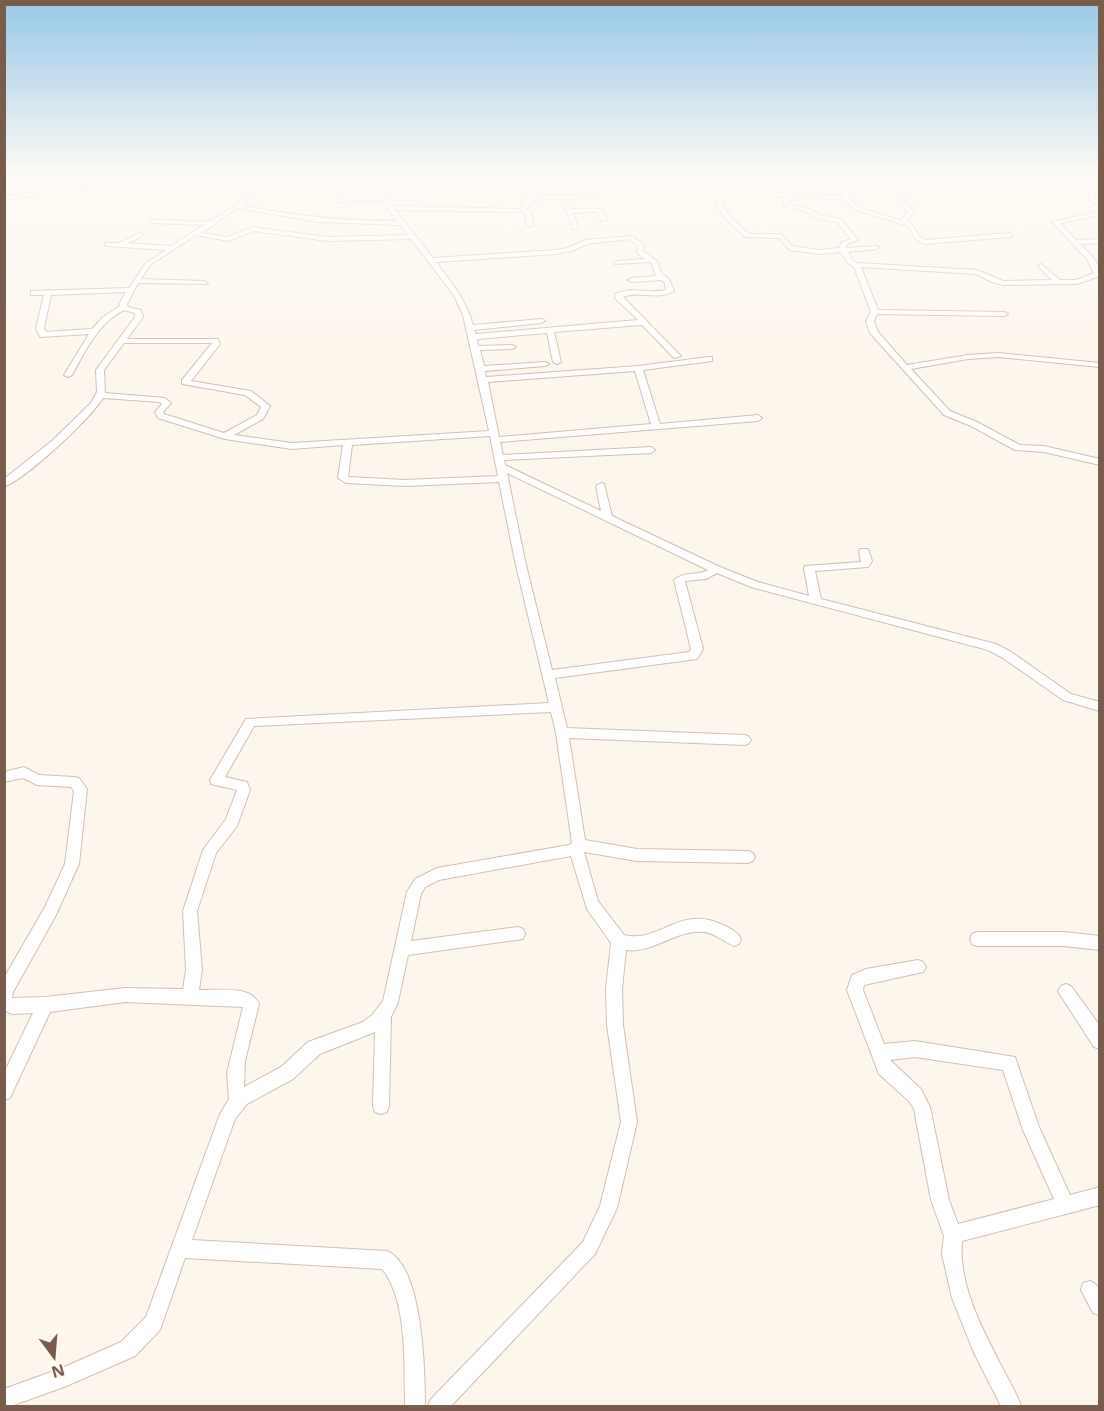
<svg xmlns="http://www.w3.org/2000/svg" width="1104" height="1411" font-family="'Open Sans',sans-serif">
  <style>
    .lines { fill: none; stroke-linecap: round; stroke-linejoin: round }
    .minor-casing { stroke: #d1beb0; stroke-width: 2 }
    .minor { fill: #fff; fill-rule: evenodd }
  </style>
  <rect width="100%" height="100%" fill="#fdf6ec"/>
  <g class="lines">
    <defs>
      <path id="minor" d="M23,176H37L13,182L10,180Z
        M127,176H138L83,191L4,200V196L83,187Z
        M240,176H294L274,178L241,205C293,216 345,221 397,221L381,200L338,202L335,200L338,198L378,196L362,176H368L388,201L417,176H424L391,205L392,206L520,209L522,207L531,187H505L503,184L532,183L535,176H541L539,180L590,181V176H596V183L593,185L538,184L533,196L599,194L602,196L599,198L531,200L527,209L531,212L533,225L530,227L527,225L525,213L523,212L395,210L433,258L555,250L568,248L585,240L632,236L644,245L643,251L657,261L661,273L669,279L674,291C658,301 639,290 623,297L681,356L674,358L642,325L554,332L561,362L557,364L553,362L547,333L477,339L478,346L512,345L516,347L512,349L480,350L484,366L545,362L549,364L545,366L485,371L486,377L638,366L709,357H712V361L643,370L660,424L758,415L762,418L758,421L500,442L503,455L651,447L655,450L651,453L504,460L505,465L601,511L596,486L601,483L604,484L612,516L720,567L758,582L809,596L804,568L805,566L861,562L859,551L860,549H868L872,561L868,567L815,571L821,599L996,644L1011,652L1071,694L1100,702V711L1063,700L1003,658L988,650L751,587L717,573L706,579L685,581L703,649L697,659L555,678L567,728L745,735L749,737L751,740L749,743L745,745L569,738L585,840L637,849L748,851L753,853L755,857L753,861L748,863L637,861L584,852L598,901L624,935C659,944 680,904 723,925C730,928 738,932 741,939L739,944L734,946C724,942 715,933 704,932C676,929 653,954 626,950L622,989L623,1025L637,1122L617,1208L595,1254L451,1406H428L431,1399L583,1242L600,1206L621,1122L607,1025L606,989L611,943L587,909L571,856L439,880L425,887L421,894L411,941L518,927L523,929L525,934L523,939L408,955L398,1002L391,1017L389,1106L387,1112L381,1114L375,1112L373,1106L375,1032L320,1054L293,1079L247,1104L235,1119L192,1240L387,1251C423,1266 425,1372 425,1406H405C404,1367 408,1300 382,1269L185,1258L160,1330L135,1356L64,1387L11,1406H4V1389L62,1368L121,1342L146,1317L220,1114L229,1099L227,1073L243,1007L125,1002L50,1012L10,1098L4,1100V1073L33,1013L12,1014L4,1010V978L45,907L65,864L74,791L71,787L37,785L23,778L4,782V772L24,767L39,775L74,777L79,778L87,789L79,864L55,917L13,992L12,998L45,997L125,988L183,989L186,970L183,911L203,850L226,819L237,790L211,784L210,780L246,719L549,703L515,561L499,482L405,486L346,483L338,478L343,445L292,449L225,439L158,418L155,412L162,404L160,402L103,398C89,420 28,477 4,487V479L53,440L91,403L97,392L96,370L135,317V313L124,310C98,323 86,350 72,375L68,377L64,375L89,334L40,337L36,328L44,295H31V291L129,288L146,263L166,250L107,246L105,245V243H119L140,233L142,234V236L128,243L171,246L204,225L153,223L150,221L151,220C169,218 188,223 207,221C221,220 254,187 268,178ZM238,208L319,222L400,225L408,235L327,237L253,227L227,237L201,233L216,224L217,222ZM254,231L327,241L411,239L455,297L463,315L489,431L292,443L234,435L263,419L270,406L251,391L191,381L220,344L218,339H127L143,317L141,310L128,307L127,304L138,283L206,284L208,283L204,281L141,279L150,265L196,235L228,241ZM629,239L638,246L637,253L645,259L617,261L614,263L615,264L651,262L656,276L632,278L628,280L632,282L660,280L664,281L666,290C649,294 632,286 615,294V298L638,320L476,334L474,330L541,323L545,321L541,319L473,325C467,301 451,282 436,262L555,254L572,251L587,244ZM126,292L119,304L120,306L103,317L92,329L46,332L44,328L51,295ZM124,343H212L182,380V384L245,395L261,407L257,415L224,433L164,414L163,412L171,403L165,398L105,393L104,370ZM635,371L651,424L499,437L488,382ZM490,436L498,476L405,480L348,477L352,445ZM507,473L708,570C697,576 684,571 674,580L691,649L689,652L552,670L525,561ZM551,712L556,733L572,843L569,845L437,868L415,879L407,892L383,1001L372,1015L363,1022L308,1042L281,1067L244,1087L245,1061L259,1004C250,984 216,991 199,990L202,970L197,911L216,853L237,826L250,790L247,782L225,777L254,726Z
        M300,176H355L352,178Z
        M465,176H471L468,191L465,193L462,191Z
        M708,176H714L722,189L752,190L750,188L752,176H758L756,188L758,190L786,194L842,195L843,176H849V181L904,187L913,204L908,207L914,212L908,219L920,237L925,240L1010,233L1013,235L1010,237L924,244L916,239L908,226L856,210L843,199L789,198V204L812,210L819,215L841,219L858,240L847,244L846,248L878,246L879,247L876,249L848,252L853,261L857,263L977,270L1003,281L1052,280L1038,266L1041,264L1060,280H1076L1094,273L1087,259L1052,222L1100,211V215L1060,223L1076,240L1100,239V243L1080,244C1089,253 1100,262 1100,276L1077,284L1003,285L992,282L976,274L861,267L878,310L1004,312L1008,314L1004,316L877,314L874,321L878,332L907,365L968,355L999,353L1100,363V367L999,357L968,359L911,369L950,411L977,422L1020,445L1044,446L1100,459V465L1044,452L1015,450L971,426L944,415L870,333L866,321L871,312L854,267L848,263L841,252L820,254L790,250L779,238L745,237L724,217L716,203L719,195ZM849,184L900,190L907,203L901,206L908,212L902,219L903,221L860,208L848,197ZM724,193L756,194L783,197L784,206L808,212L815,218L837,222L851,239L842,242L839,248L820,250L792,246L781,234H749L729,215L722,203L725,195Z
        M1069,176H1086L1100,183V188L1080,178L1074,179L1094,192V198L1100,201V206L1089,200V194L1067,179Z
        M568,205L572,209H601L607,220L602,221L597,212L573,213L578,228L573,229L565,207Z
        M977,932H1064L1100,936V950L1064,946H977L972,944L970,939L972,934Z
        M918,960L923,962L926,967L923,972L864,985L863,990L884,1044L915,1041L1015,1057L1039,1127L1070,1195L1100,1187V1205L962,1241C958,1285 983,1330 1003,1369C1009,1381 1017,1394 1021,1406H1001L974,1353L952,1298L942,1254L944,1236L931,1200L914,1109L909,1101L879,1074L847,990L852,975L866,969ZM915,1057L1003,1070L1023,1130L1054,1199L958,1224L949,1200L930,1107L921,1089L890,1060Z
        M1066,984L1071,986L1100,1026V1049L1094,1047L1061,996L1058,991L1061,986Z
        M1090,1281C1104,1286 1100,1302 1100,1315L1093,1313L1081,1290L1083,1283Z"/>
    </defs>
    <!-- minor casing -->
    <use href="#minor" class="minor-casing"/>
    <!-- minor -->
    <use href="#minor" class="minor"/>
  </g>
  <!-- sky -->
  <linearGradient id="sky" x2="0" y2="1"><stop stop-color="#97c7e8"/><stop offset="0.47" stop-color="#fefbf6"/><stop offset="1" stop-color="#fefbf6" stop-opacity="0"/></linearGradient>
  <rect width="1104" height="374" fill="url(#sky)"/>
  <!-- border -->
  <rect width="1104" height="1411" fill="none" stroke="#7a5c4d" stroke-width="12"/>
  <!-- north arrow -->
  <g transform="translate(54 1357) rotate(164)" stroke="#fffaf3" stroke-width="4.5" paint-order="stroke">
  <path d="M0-4.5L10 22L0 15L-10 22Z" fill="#7a5c4d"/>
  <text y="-9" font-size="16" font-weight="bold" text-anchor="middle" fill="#7a5c4d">N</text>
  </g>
</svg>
